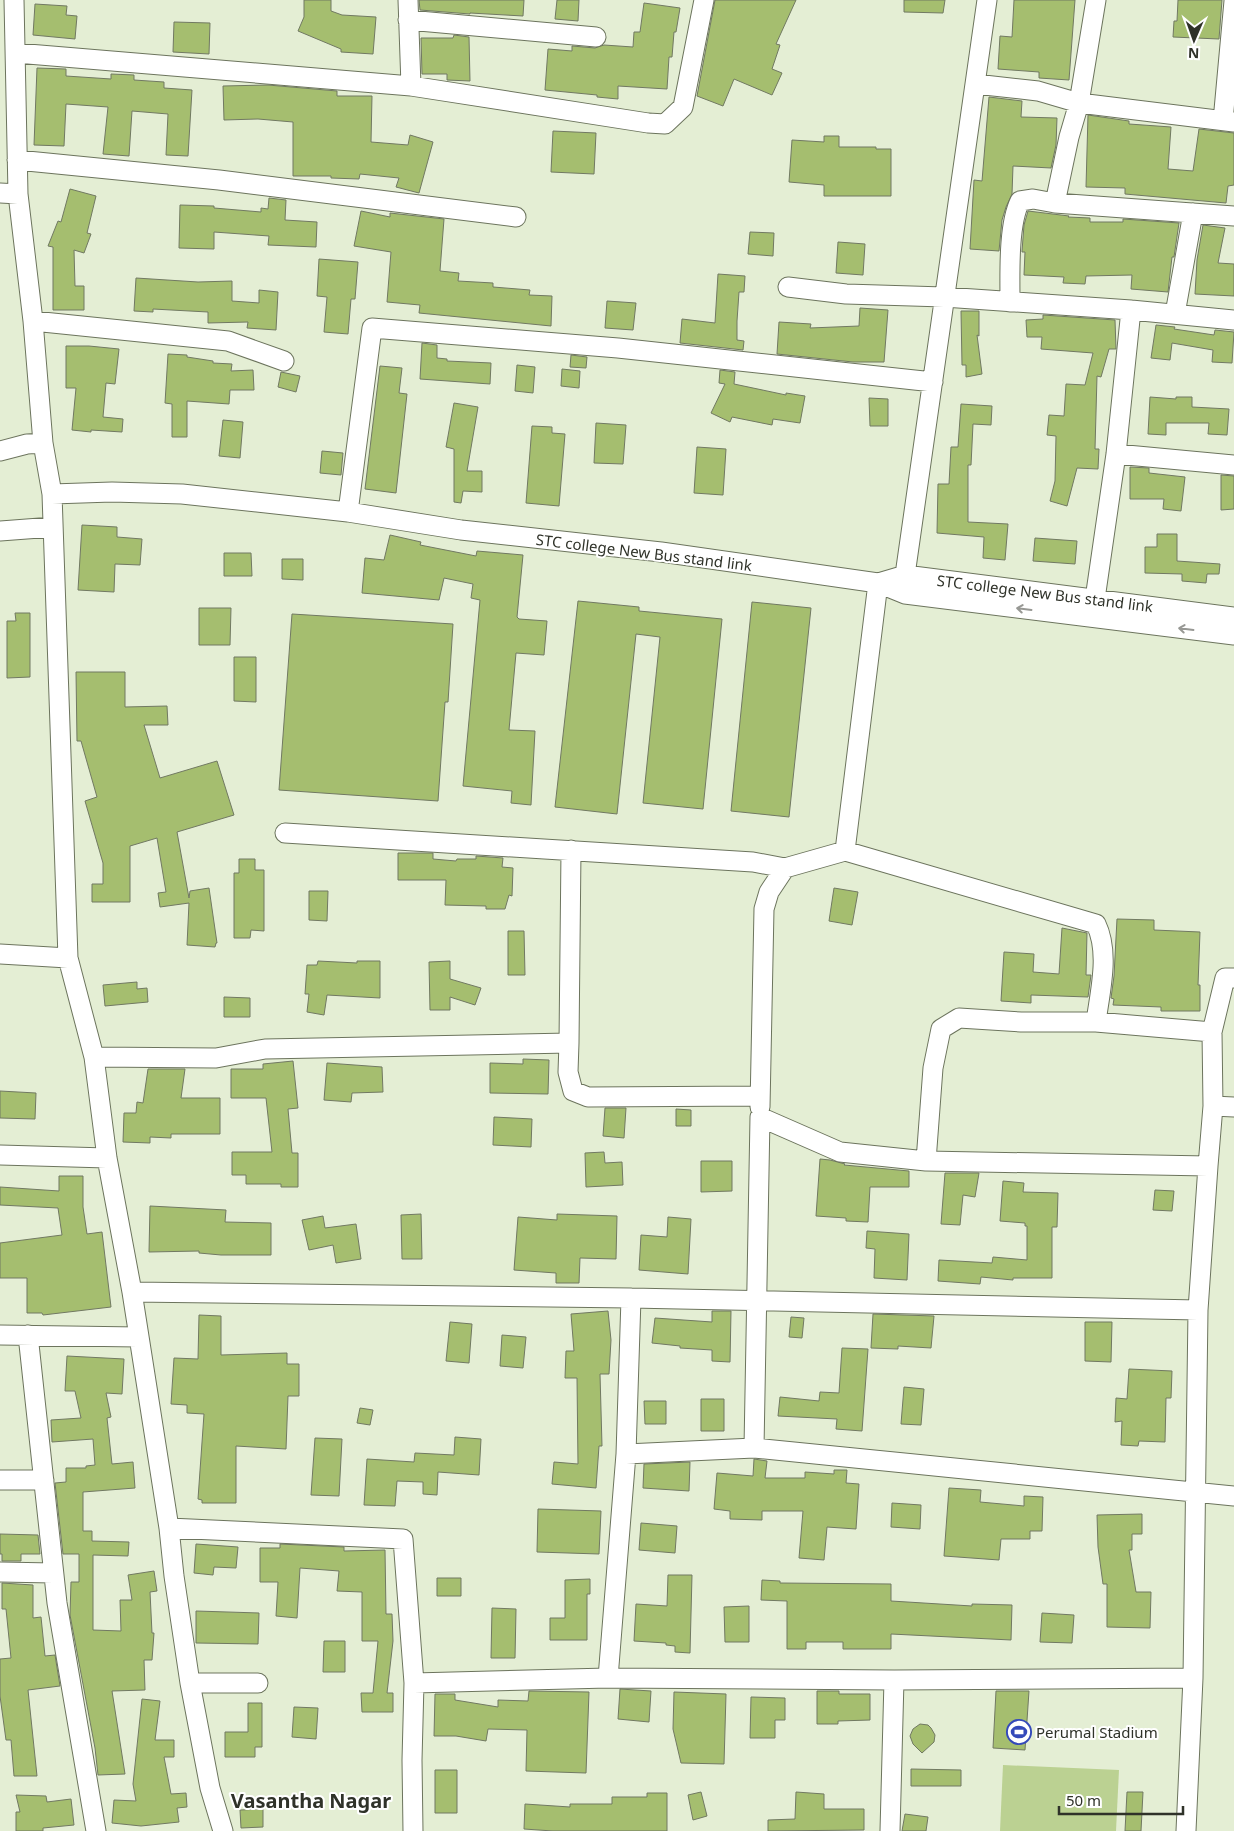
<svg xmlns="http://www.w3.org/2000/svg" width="1234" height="1831" font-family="'Noto Sans',sans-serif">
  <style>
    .green { fill: #bbd192 }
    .building { fill: #a5be6f; stroke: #717962 }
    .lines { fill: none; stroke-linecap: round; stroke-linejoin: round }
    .minor-casing { stroke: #6c745d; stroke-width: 21 }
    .minor { stroke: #fff; stroke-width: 19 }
    .oneway { stroke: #979894 }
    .labels { text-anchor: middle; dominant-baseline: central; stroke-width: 4; stroke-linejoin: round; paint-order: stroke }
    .street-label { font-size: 15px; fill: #2f3229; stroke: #fff }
    .poi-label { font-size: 15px; fill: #2f3229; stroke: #fff; text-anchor: start }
    .district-label { font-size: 20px; font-weight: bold; fill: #2f3229; stroke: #fff }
  </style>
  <rect width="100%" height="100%" fill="#e4eed4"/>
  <!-- green -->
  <path class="green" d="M1003,1765L1119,1770L1116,1831H1000Z"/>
  <!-- building -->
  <path class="building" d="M304,0H331V11L342,15L376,17L373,54L341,52V49L298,31L304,17Z
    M419,0H524L523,16L470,13V14L420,10Z
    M557,0H579L578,21L555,19Z
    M715,0H796L776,44L780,45L772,69L782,73L772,95L734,79L723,106L697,96Z
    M904,0H945L943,13L904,12Z
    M1014,0H1075L1069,80L1039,78V72L998,69L1000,36L1012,37Z
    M1178,0H1222L1219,39L1173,37L1174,21H1177Z
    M644,3L680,8L676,32H674L672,57H669L667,89L618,86V99L597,97V95L545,90L548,49L572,51V46L595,48L604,45L633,47L634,32H640Z
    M35,4L67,6L66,15L77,16L75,39L33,35Z
    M174,22L210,23L209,54L173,52Z
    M454,35L469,37L470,81L447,80V74H422L421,38H453Z
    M37,68L66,69V76L111,79V74L134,75V80L164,82V88L192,90L188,156L166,155L168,114L132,111L129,156L103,154L108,107L66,104L64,146L34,145Z
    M268,85L337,91V96H372L371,142L408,145L410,135L433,142L419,193L396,187L399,178L360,174L359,179L331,178V176H293V122L258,119L224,120L223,86Z
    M989,97L1022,101L1021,117L1057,118L1056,145L1051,168L1013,166L1012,194L1006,207L1002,220L999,251L970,249L974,180L982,181Z
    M1088,115L1129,121V124L1171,127L1168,169L1193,171L1199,129L1234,133V185L1228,186L1226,203L1125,194V188L1086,187Z
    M553,131L596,133L594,174L551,172Z
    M824,136H839V147H876V149H891V196H824V185L789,182L792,140L824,142Z
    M70,189L96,196L87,233L91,234L84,253L74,250L75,286H84V310H53V247L48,246L58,221L61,222Z
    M269,198L286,200L285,220L317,222L316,247L268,245L269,236L214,232V249L179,248L180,205L214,206V208L261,212V208L268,209Z
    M361,211L390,217V213L444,219L440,271L459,273L458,281L493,283V287L530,290L529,295L552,296L551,326L419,313L420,305L387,302L391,252L354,246Z
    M1028,211L1069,216L1068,217L1090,218V222H1123V219L1179,223L1174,257H1172L1168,292L1131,289L1132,275L1086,276L1085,284L1063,283L1064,277L1024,275L1025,252H1022V251L1024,225Z
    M1203,225L1225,228L1218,263L1234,264V296L1195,294L1197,260Z
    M750,232L774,233L773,256L748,254Z
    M838,242L865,244L863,275L836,273Z
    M319,259L358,262L355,299H351L348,334L324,332L327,297L317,296Z
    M718,274L745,276L744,292H739L737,321V340L744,341L743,350L680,343L682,319L715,323Z
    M136,278L198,282L232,281V301L259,303V290L278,292L276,330L247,328L248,322L208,323V312L153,309V312L134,311Z
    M607,301L636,303L633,330L605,328Z
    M860,308L888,310L884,362H853L777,354L779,322L811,324L810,328L859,326Z
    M961,311H979V336L977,335L982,374L966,377V365H962Z
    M1043,315L1115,320L1116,349H1109L1101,377L1097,376L1095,449H1099L1098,469L1077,468L1067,506L1050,501L1055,481L1056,436L1047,435L1049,415L1064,416L1066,384L1085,385L1093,353L1041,349L1042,337H1027L1026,320L1043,319Z
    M1156,325L1175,327L1174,329L1214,335L1215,330L1234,332L1232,363L1212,362L1213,350L1172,343L1170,360L1151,358Z
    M422,343L437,345V358L447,359V361L491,363L490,384L420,379Z
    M66,346H89L119,349L115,384L106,383L103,417L123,419L122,432L91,430V432L72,430L76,388H66Z
    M168,354L187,355V357L213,361V363L232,364L231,371L253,370L254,390H230L229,404L187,401V437H172V404L165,403Z
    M571,355L587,357L586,368L570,367Z
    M517,365L535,367L533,393L515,391Z
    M380,366L402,368L399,393L407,394L396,493L365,489Z
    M562,369L580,371L579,388L561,386Z
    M720,370L735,372L734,384L786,395V393L805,396L800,423L773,419L772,425L732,417L730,422L711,413L725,384L719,383Z
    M281,372L300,376L296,392L278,387Z
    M1150,397L1176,399V397H1192V407L1229,409L1227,435L1208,434L1209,423H1166V435L1148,434Z
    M869,398L888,399V426H870Z
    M454,403L478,407L467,471H482V492L463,491L461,503L454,502V449L446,447Z
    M961,404L992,406L991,425L973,424L971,465H968V522L1008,524L1005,560L983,558L984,537L937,533L938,484H949L951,447H958Z
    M223,420L243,422L240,458L219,456Z
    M596,423L626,425L623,464L594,463Z
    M532,426L552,427V433L565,434L559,506L526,503Z
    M697,447L726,449L723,495L694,493Z
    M322,451L343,453L341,475L320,473Z
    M1130,467L1149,468V473L1185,477L1181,511L1163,509L1164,499H1130Z
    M1221,475L1234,476V509L1221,510Z
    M82,525L117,527V537L142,539L140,565L115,564L114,592L78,590Z
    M1157,534H1177V561L1220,564L1219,574H1207L1206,583L1182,581V574L1145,573V547H1157Z
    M390,535L421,542L420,545L476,556L477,551L523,555L517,617L519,619L547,621L544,655L516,653L509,730L535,731L531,805L511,803L512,791L463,786L480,600L471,598L473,584L444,578L439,600L362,593L365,558L384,560Z
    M1035,538L1077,541L1075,564L1033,561Z
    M224,553H251L252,576H224Z
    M282,559H303V580L282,579Z
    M578,601L639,607V611L722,619L703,809L643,803L660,637L636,634L617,814L555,807Z
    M752,602L811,608L789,817L731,811Z
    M199,608H231L230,645H199Z
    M15,613H30V677L7,678V621H16Z
    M292,614L453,624L448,702H445L438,801L279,790Z
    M234,657H256V702L234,701Z
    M76,672H125V707L167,706L168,725H144L160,778L217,761L234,815L177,832L189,898L190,891L209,888L217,943H216L215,947L187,945L189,903L160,907L158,893L166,892L157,838L130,846V902H92V884H103V863L85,801L97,797L81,741H77Z
    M398,853H433V859L456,861L457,859H476V856L503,858L502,867L513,868L512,896L509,895L505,909H486V906L445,905L446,880H398Z
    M239,859H255V870H264V931L251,930L250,938H234V873H239Z
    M834,888L858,892L852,925L829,921Z
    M309,891H328L327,921L309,920Z
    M1117,919L1154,920V930L1200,932L1198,985H1200V1011H1161V1007L1113,1005L1114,999L1111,998L1114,976Z
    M1062,928L1087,933L1086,975H1091L1088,997L1031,995V1003L1001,1001L1004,952L1034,954L1033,972L1059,974Z
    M508,931H524L525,975H508Z
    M318,961L357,963V961H380V998L327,995L324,1015L307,1012L309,994H305L307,965H317Z
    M450,961V979L481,988L475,1005L450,997V1010H430L429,962Z
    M137,982V989L147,988L148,1002L105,1006L103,985Z
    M224,997L250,998V1017H224Z
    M523,1059L549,1060L548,1094L490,1093V1063L523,1064Z
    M293,1061L298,1108L288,1109L292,1153H298V1187H281V1184H246V1175H232V1152H272L266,1098H231V1069H263V1064Z
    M327,1063L382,1067L383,1092L352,1093L351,1102L324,1100Z
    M148,1069H185L181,1098H220V1134H171V1138L150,1137V1143L123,1142L124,1113H136L137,1102L143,1103Z
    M0,1091L36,1093L35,1119L0,1118Z
    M605,1108H626L624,1138L603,1136Z
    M676,1109L691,1110V1126H676Z
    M494,1117L532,1119L531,1147L493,1145Z
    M604,1152L605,1163L622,1162L623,1185L586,1187L585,1153Z
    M820,1159L830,1160L845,1164L844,1165L909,1171V1187H870L868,1222L846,1221V1218L816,1216Z
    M701,1161H732V1191L701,1192Z
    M945,1173H979L975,1197L963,1195L960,1225L941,1224Z
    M59,1176H83V1207L87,1234L102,1232L111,1307L43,1315L42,1313H27V1278H0V1243L62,1235L58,1208L0,1205V1187L59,1191Z
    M1003,1181L1024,1183L1023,1192L1058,1193L1057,1227H1052V1278H1013V1280L981,1277L980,1284L938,1281L939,1260L992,1263L993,1257L1027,1260V1226H1025V1223L1000,1221Z
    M1155,1190L1174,1191L1172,1211L1153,1210Z
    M150,1206L226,1210L225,1222L271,1223V1255H221L199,1253V1251L149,1252Z
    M421,1214L422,1259H402L401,1215Z
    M557,1214L617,1216L616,1259L580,1258L579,1283H556V1273L514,1270L518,1217L557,1220Z
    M323,1216L325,1228L356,1224L361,1259L336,1263L333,1245L309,1250L302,1220Z
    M668,1217L691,1219L688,1274L639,1270L641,1235L667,1237Z
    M867,1231L909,1234L907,1280L874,1278L875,1249L866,1248Z
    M608,1311L611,1340L609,1374H600L602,1446H599L596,1488L552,1484L554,1462L578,1464L577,1378H565L566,1351H574L571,1314Z
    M712,1311H731L730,1362L712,1361V1350L680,1348V1346L652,1343L655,1318L712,1322Z
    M873,1314L934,1316L931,1348L898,1346V1349L871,1348Z
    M199,1315L221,1316V1355L287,1353V1364H299V1396H288L286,1449L236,1446V1503H202V1500L198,1499L204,1414L187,1413V1405L171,1404L174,1358L198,1359Z
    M791,1317L804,1318L802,1338L789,1337Z
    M450,1322L472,1324L469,1363L446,1361Z
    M1085,1322H1112L1111,1362L1085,1361Z
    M502,1335L526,1337L523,1368L500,1366Z
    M842,1348L868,1349L862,1431L836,1429L837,1419L778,1416L780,1397L819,1401L820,1392L839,1393Z
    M67,1356L124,1359L122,1394L106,1393L111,1417L107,1418L112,1464L133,1462L135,1488L83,1492V1531H92V1541L129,1542L128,1556L93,1555V1630L121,1631L120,1600H132L128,1575L154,1571L157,1591L150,1592L152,1633H154L152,1660H144L145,1690L112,1691L125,1774L98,1775L95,1748L70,1615L71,1582H79V1554H63L55,1483L66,1482V1468H86V1466L95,1465L93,1439L52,1442L51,1420L81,1418L75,1391H65Z
    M1129,1369L1172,1371L1171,1398H1166L1165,1442L1139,1441L1138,1446L1121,1445L1122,1421L1115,1422L1116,1398L1127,1399Z
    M904,1387L924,1389L921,1425L901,1424Z
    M701,1399H724V1431H701Z
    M644,1401H666V1424H645Z
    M360,1408L373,1410L370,1425L357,1423Z
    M455,1437L481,1439L479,1475L438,1472L437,1495L423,1494V1482L397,1481L395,1506L364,1505L367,1459L414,1462L415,1453L454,1455Z
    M315,1438L342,1439L339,1496L311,1495Z
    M754,1459L767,1461L765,1478H805V1472L834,1474V1470H847L846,1483L859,1484L856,1529L827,1527L824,1560L799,1558L803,1511H762V1520L730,1519V1511L714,1509L717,1473L753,1476Z
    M690,1462L689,1491L643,1488L644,1464Z
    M949,1488L981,1490L980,1502L1024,1506V1496L1043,1497L1042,1531H1030V1539H1001L999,1560L944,1556Z
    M892,1503L921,1505L920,1529L891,1527Z
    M538,1509L601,1511L599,1554L537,1552Z
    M1142,1514V1534H1132V1550H1129L1136,1592H1151L1150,1628L1107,1627V1584H1103L1098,1547L1097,1515Z
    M641,1523L677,1526L675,1553L639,1550Z
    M0,1534L38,1535L40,1554H21V1561H2V1554H0Z
    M196,1544L238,1547L236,1568L214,1567L213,1575L194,1573Z
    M280,1544L344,1547V1551L385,1550L386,1614H392L393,1641L387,1693H393V1712H362L361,1693H373L378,1641H362V1592L337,1591L339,1571L300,1568L297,1618L276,1616L278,1582H260V1548H280Z
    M668,1575H692L690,1653L675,1652V1646L666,1645V1643L634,1641L636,1604L667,1606Z
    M437,1578H461V1596H437Z
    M590,1579V1594H587V1640H550V1618H565V1580Z
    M762,1580L780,1581V1583L891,1584V1601L972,1606V1604L1012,1605L1011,1640L891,1634V1649H843V1642H806V1649H787V1601L761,1600Z
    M2,1583L33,1585V1618L41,1617L45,1656L55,1655L60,1686L28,1690L37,1776H14L11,1740H6L0,1696V1659L11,1658L6,1609H2Z
    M749,1606V1642H725L724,1607Z
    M492,1608L516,1609L515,1658H491Z
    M196,1611L259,1613L258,1644L196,1643Z
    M1042,1613L1074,1615L1072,1643L1040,1642Z
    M324,1641H345V1672H323Z
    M620,1689L651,1691L649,1722L618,1719Z
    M529,1691L589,1692L586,1773L526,1771L527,1730L488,1729L486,1741L456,1736H434L435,1694H455V1700L498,1707V1700L528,1701Z
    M817,1691H839V1694H870V1720L838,1721V1724H817Z
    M996,1691H1029L1025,1750L993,1748Z
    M674,1692L726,1694L724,1764L681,1763L673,1729Z
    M751,1697L785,1698V1720H775V1738H750Z
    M142,1699L160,1701L155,1740H174V1757H164L171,1794L186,1793L187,1807L177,1808L179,1822L141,1826L112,1823L114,1800L136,1801L133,1784Z
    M248,1703H262V1747H255V1757H225V1732H248Z
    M294,1707L318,1708L316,1739L292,1737Z
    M920,1724L928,1725L931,1728L935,1735L934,1742L922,1753L913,1744L910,1736L913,1729Z
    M911,1769L961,1770V1786H911Z
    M435,1770H457V1813H435Z
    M701,1792L707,1816L693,1820L688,1795Z
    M796,1792L824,1794V1809H864V1830L768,1831V1820L795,1819Z
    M1127,1792H1143L1141,1831H1125Z
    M647,1793H667V1831H553L524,1829L525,1804L570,1807V1804H612V1797H647Z
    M16,1795L46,1796L47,1802L71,1799L74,1825L43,1828V1831H16V1812H20Z
    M263,1809V1827L241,1828L240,1810Z
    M905,1814L928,1817L926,1831H902Z"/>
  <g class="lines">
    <defs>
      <path id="minor" d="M14,0L18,194L33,321L43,443L52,494L68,958L94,1057L107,1158L132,1292L169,1528L174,1576L190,1683L210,1788L223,1831
        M408,0L411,86
        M408,20L596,37
        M16,53L411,86L648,123L665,124L683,107L704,0
        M975,84L1038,91L1079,103L1234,122
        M1223,121L1234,1
        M17,160L219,180L516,217
        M0,193L18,194
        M1055,203L1234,216
        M788,287L846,294L944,297L1131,310L1234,320
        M1010,302C1010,274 1008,225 1020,201L1033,199L1055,203L1069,137L1079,103L1096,0
        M1175,314L1193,213
        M33,321L228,341L284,361
        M0,451L27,444L43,443
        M1116,454L1234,465
        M52,494L112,492L182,494L348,512L461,530L661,552L878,583L905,575L1234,617
        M348,512L372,328L618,348L933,382
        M0,531L53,527
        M905,575L987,0
        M878,583L905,594L1234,635
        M1095,599L1116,454L1131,310
        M285,833L753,862L785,868
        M845,851L1096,924C1110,953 1100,991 1096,1022H1021L959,1018L941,1029L933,1068L926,1161
        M0,954L68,958
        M1096,1022L1212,1032
        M569,1043L571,850
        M94,1057L216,1058L265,1049L569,1043L568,1072L573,1091L588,1097L759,1096
        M1213,1106L1234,1107
        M760,1107L764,909L769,892L785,868L845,851L878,583
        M0,1155L107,1158
        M1208,1166L1213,1106L1212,1032L1225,978H1234
        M132,1292L631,1298L1198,1310L1193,1678L1186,1831
        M1198,1310L1208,1166L926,1161L840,1152L760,1117L754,1448L1234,1496
        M0,1335L138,1337
        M28,1335L57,1603L96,1831
        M626,1454L754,1448
        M0,1480H44
        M169,1528L403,1539L414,1683L412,1760L413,1831
        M0,1572L53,1573
        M608,1678L626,1454L631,1298
        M190,1683H258
        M414,1683L608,1678L894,1680L1193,1678
        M890,1831L894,1680"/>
    </defs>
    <!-- minor casing -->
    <use href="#minor" class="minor-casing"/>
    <!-- minor -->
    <use href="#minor" class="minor"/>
  </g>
  <!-- one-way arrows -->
  <defs><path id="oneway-shaft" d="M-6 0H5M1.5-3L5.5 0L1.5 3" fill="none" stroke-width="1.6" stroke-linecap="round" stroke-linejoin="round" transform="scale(1.25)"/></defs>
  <g class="oneway">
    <use href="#oneway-shaft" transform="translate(1024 609) rotate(-173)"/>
    <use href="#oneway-shaft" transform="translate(1186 629) rotate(-173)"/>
  </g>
  <!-- icons -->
  <defs>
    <symbol id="stadium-ring" viewBox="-11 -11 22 22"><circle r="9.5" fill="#fff" stroke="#3449ba" stroke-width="1.5"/><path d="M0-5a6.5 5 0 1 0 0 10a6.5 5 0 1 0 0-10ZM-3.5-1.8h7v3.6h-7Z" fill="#3449ba"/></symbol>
  </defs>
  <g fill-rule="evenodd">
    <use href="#stadium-ring" x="1005" y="1718" width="28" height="28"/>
  </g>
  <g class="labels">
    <!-- street labels -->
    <g class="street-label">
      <text transform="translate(644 552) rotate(7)">STC college New Bus stand link</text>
      <text transform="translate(1045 593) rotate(7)">STC college New Bus stand link</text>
    </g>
    <!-- poi labels -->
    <g class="poi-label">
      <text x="1036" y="1732">Perumal Stadium</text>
    </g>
    <!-- district labels -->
    <g class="district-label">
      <text x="311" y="1800">Vasantha Nagar</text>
    </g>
  </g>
  <!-- north arrow -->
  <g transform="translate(1194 40) rotate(182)" stroke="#ffffff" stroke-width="4" paint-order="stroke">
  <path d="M0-4L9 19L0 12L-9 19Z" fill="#2f3229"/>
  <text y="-8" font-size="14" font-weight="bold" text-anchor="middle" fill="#2f3229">N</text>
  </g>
  <!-- scale -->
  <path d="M1059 1806v8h124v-8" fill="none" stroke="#2f3229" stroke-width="2.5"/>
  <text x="1066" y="1806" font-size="15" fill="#2f3229" stroke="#ffffff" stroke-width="4" paint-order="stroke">50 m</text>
</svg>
